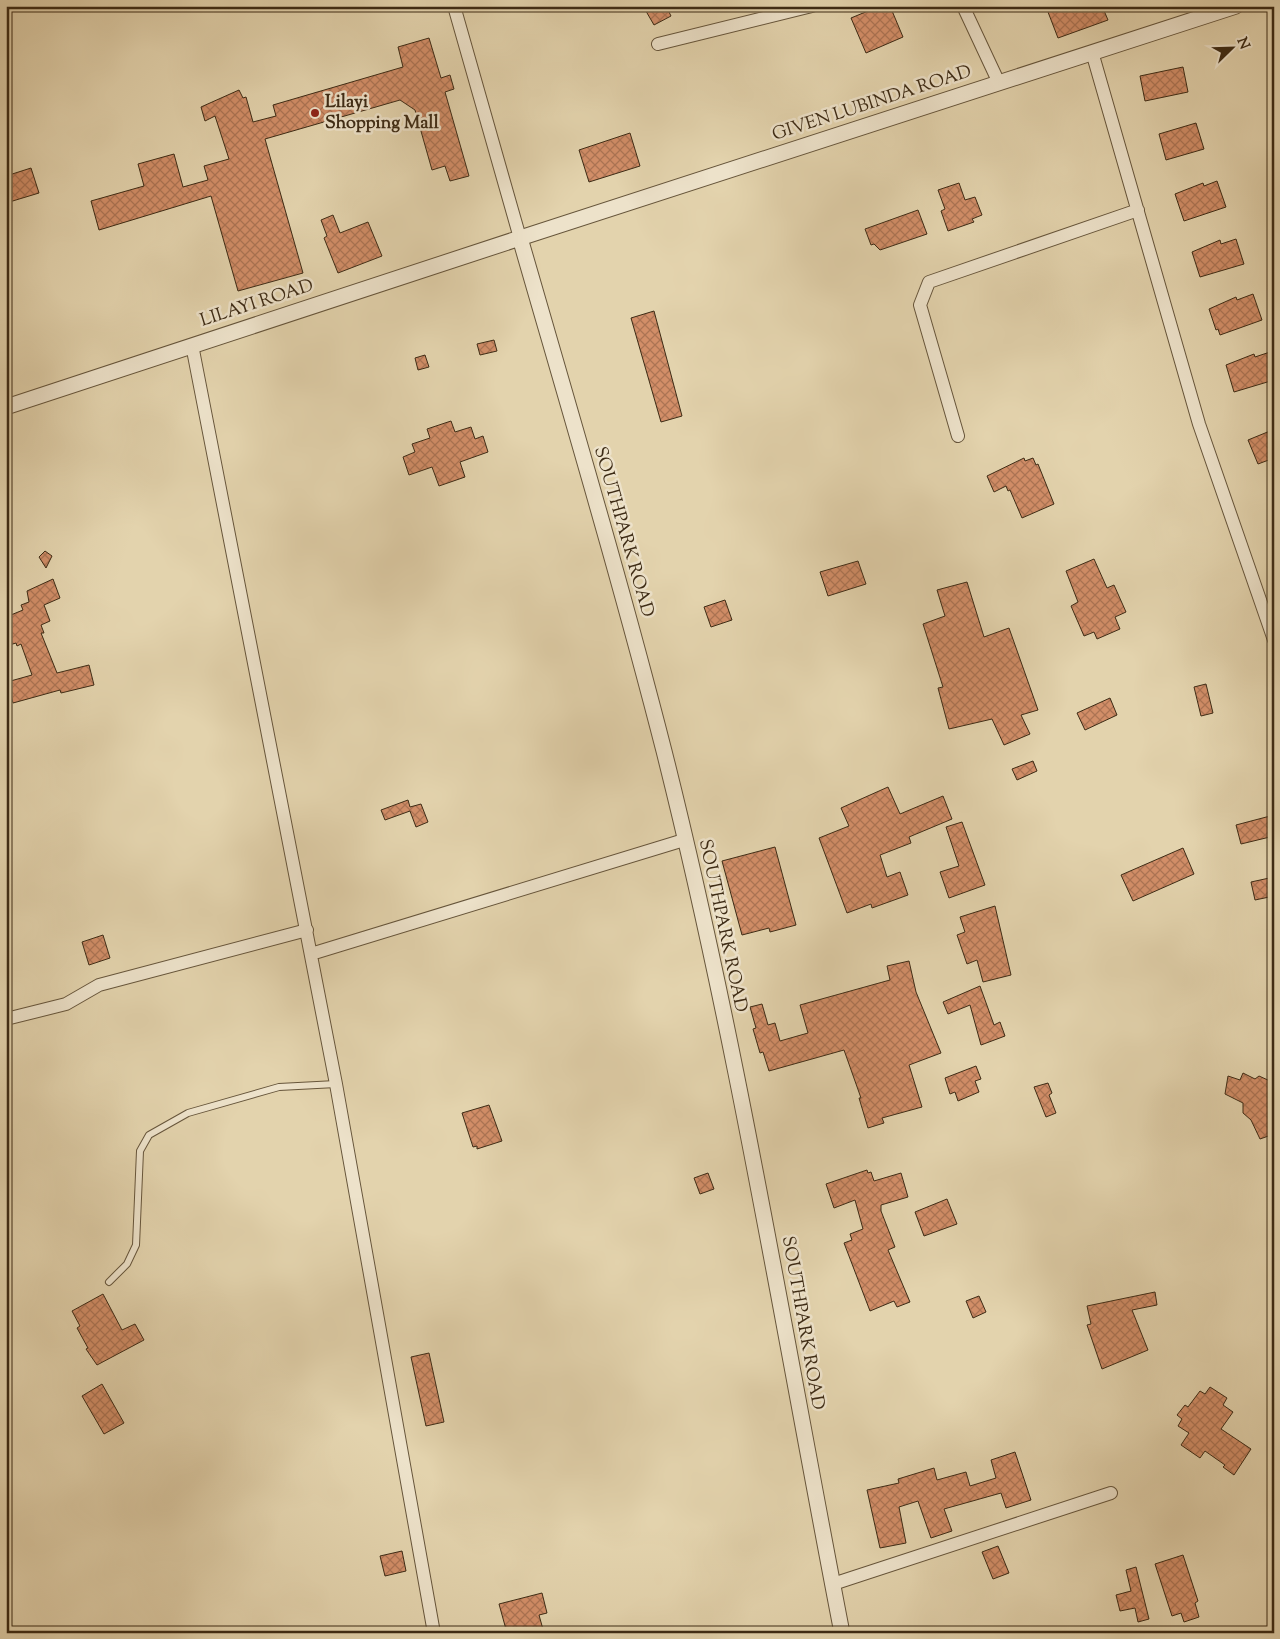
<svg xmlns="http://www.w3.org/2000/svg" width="1280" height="1639" font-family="'Sorts Mill Goudy',serif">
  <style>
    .building { fill: url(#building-cross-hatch); stroke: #3d2b15 }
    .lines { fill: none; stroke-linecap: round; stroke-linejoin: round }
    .service-casing { stroke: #66553b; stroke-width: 8 }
    .minor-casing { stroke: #66553b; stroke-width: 14 }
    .tertiary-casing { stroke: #66553b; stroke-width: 17 }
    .service { stroke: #ede2ca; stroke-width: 6 }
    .minor { stroke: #ede2ca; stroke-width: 12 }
    .tertiary { stroke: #ede2ca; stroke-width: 15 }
    .poi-dot { fill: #8f2418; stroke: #ede2ca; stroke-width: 2 }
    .labels { text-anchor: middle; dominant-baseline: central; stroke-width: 5; stroke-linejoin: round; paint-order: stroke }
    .poi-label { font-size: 18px; font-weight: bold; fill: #3d2b15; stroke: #ede2ca; text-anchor: start }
    .street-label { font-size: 18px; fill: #3d2b15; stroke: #ede2ca }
  </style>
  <defs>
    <pattern id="building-cross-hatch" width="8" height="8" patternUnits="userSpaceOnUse" patternTransform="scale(1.25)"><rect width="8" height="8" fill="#d28e68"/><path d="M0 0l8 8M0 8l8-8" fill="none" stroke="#ac7454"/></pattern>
  </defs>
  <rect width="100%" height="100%" fill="#e3d3ad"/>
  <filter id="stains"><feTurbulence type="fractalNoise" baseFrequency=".004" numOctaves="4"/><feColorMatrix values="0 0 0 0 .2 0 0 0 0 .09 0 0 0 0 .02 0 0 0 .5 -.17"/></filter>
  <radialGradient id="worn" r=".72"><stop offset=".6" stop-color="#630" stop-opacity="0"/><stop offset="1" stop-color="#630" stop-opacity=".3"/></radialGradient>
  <!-- building -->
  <path class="building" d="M643,6H666L671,16L654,25Z
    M880,6H890L903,37L866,53L851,18Z
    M1063,6H1102L1108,20L1058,38L1048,12Z
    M429,38L441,78L450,75L454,89L445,92L469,176L450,181L445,166L432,170L415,110L400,100L265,139L303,273L238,291L211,196L99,230L91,201L144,186L138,164L174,154L183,187L208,180L204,166L229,159L215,116L205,121L201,107L239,90L243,98L246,97L253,122L276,116L273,105L403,67L398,47Z
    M1183,67L1188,92L1145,101L1140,76Z
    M1196,123L1204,149L1166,160L1159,134Z
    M630,133L640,166L589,182L579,150Z
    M31,168L39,193L6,203V176Z
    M1217,181L1226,207L1184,221L1175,194L1203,183L1204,186Z
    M959,183L965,200L975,197L982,215L972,219L974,222L948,231L941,211L945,209L938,190Z
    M918,210L927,234L880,250L874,244L871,245L865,229Z
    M333,215L340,233L368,222L382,256L338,273L324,238L327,236L321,220Z
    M1236,239L1244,264L1200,277L1192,252L1220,240L1221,244Z
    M1253,294L1262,320L1220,335L1218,329L1216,330L1209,309L1236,297L1237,300Z
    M654,311L682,416L661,422L631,318Z
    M494,340L497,351L480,355L477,344Z
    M1270,352L1274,365V380L1234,392L1226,365L1254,354L1255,357Z
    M425,355L429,367L418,370L415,358Z
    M451,421L455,432L471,427L475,439L483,436L488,452L460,462L465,477L439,486L432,467L409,475L403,457L415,452L412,444L430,438L427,429Z
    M1270,431L1274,440V458L1258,464L1248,440Z
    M1024,458L1025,461L1033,458L1036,465L1038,464L1054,504L1022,518L1010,490L1008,491L1006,486L994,492L987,476Z
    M45,551L52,556L46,568L39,557Z
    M1094,559L1107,588L1114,585L1126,612L1115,617L1120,629L1097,639L1094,632L1084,636L1071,606L1078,602L1066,571Z
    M858,561L866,584L828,596L820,572Z
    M53,579L60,598L44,605L50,621L41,625L44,633H41L57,673L89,665L94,685L61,693L60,690L13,703L7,682L32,675L21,644L17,646L16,643L6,646V617L23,610L21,605L29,602L27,591Z
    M967,582L984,637L1009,628L1038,710L1021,715L1030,734L1004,745L992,719L949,729L938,688L943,687L923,624L945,616L937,590Z
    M725,600L732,620L711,627L704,607Z
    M1206,684L1213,713L1201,716L1194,687Z
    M1110,698L1117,715L1085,730L1077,713Z
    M1033,761L1037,771L1017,780L1012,769Z
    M888,787L900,814L943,796L952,819L909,837L911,843L880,855L887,877L900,872L908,895L872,908L871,904L847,913L819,838L849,826L841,808Z
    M408,800L410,807L421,804L428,822L416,827L410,811L385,820L381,810Z
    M1274,815V836L1241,844L1236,825Z
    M962,822L985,885L949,898L940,872L959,866L946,827Z
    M775,847L796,925L770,932L769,928L742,935L722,861Z
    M1183,848L1194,874L1133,901L1121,875Z
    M1274,877V896L1255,900L1251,882Z
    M995,906L1011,975L983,982L977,960L967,964L957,935L965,932L960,917Z
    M103,935L110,958L89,965L82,942Z
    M909,961L916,992L941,1053L909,1065L922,1107L882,1118L884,1123L868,1128L859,1098H861L844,1050L769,1071L763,1052L760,1053L753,1029L756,1028L750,1007L762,1004L768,1025L775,1023L780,1041L808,1033L800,1005L890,980L887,966Z
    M980,986L994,1025L1000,1022L1005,1036L981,1045L970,1005L948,1014L943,1002Z
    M976,1066L981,1079L975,1081L979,1092L958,1101L955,1092L950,1094L945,1078Z
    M1243,1073L1255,1079L1259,1076L1270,1081L1271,1084L1274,1083V1134L1260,1139L1251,1120L1243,1113V1103L1225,1094L1228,1076L1240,1080Z
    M1048,1083L1052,1093L1049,1095L1056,1113L1046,1117L1034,1087Z
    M489,1105L502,1141L477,1149V1146L473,1147L462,1113Z
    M867,1170L868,1173L871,1172L874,1181L901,1173L908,1197L881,1205V1211L895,1247L888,1250L910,1302L897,1307L894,1301L870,1311L844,1243L852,1240L850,1234L863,1229L855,1200L834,1208L826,1184Z
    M708,1173L714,1189L700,1194L694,1178Z
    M947,1199L957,1224L924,1236L915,1212Z
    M1155,1292L1157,1305L1132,1310L1148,1350L1102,1369L1087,1325L1091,1324L1087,1306Z
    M103,1294L122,1330L135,1324L144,1340L97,1365L86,1349L88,1348L77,1328L80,1326L72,1311Z
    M979,1296L986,1312L973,1318L966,1301Z
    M429,1353L444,1422L426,1426L411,1357Z
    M102,1384L124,1423L104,1434L82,1396Z
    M1210,1387L1227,1398L1223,1405L1233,1412L1221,1429L1251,1449L1234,1475L1223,1467L1225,1465L1205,1451L1200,1458L1181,1445L1189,1433L1178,1426L1182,1419L1177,1415L1185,1405L1188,1407L1200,1391L1205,1394Z
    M1015,1452L1031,1500L1006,1508L1001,1493L944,1509L952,1531L931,1538L918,1501L899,1507L906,1543L880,1548L867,1490L899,1483L898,1479L934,1468L937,1480L966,1472L970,1486L996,1478L991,1460Z
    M998,1546L1009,1573L993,1579L982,1552Z
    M402,1551L406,1571L385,1576L380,1556Z
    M1183,1555L1198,1601L1195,1603L1199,1617L1184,1622L1181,1613L1172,1616L1155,1564Z
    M1136,1567L1149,1619L1138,1622L1135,1608L1120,1611L1116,1595L1131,1591L1126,1570Z
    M542,1593L547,1613L539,1615L544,1633H507L499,1604Z"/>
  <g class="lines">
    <defs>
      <path id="service" d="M109,1282L127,1264L136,1245L140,1151L149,1135L188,1113L279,1087L336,1084"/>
      <path id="minor" d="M454,6L520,238
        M963,6L999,83
        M658,44L812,6
        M1092,52L1199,424L1274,640
        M192,345L336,1084L434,1633
        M958,436L920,305L929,282L1138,210
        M311,954L684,840
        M6,1019L66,1004L99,985L307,930
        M833,1584L1111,1493"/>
      <path id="tertiary" d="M520,238C569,408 620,579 664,751C737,1041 785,1339 842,1633
        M6,407L520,238L1236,6"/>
    </defs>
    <!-- service casing -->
    <use href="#service" class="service-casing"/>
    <!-- minor casing -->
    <use href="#minor" class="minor-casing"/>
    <!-- tertiary casing -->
    <use href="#tertiary" class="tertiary-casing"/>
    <!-- service -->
    <use href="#service" class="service"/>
    <!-- minor -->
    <use href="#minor" class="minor"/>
    <!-- tertiary -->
    <use href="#tertiary" class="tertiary"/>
  </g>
  <!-- markers -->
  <circle class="poi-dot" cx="315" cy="113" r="5"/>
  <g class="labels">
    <!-- poi labels -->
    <g class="poi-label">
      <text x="325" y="103">Lilayi<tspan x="325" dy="21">Shopping Mall</tspan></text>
    </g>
    <!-- street labels -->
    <g class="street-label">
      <text transform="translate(872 104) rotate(-18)">GIVEN LUBINDA ROAD</text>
      <text transform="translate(257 304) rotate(-18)">LILAYI ROAD</text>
      <text transform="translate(623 532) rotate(74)">SOUTHPARK ROAD</text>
      <text transform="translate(722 926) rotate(78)">SOUTHPARK ROAD</text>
      <text transform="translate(802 1323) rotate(80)">SOUTHPARK ROAD</text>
    </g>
  </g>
  <!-- margin -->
  <rect width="1280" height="1639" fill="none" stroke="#e3d3ad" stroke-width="25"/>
  <rect x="8" y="8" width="1265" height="1624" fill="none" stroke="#3d2b15" stroke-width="2.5"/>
  <rect x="12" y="12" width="1255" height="1614" fill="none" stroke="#3d2b15"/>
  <!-- north arrow -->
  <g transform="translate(1232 48) rotate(67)" stroke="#ede2ca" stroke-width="4" paint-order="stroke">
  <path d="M0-4L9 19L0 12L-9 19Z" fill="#3d2b15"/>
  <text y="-8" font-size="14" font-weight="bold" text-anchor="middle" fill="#3d2b15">N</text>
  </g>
  <rect width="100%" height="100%" filter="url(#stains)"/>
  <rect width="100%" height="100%" fill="url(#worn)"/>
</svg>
